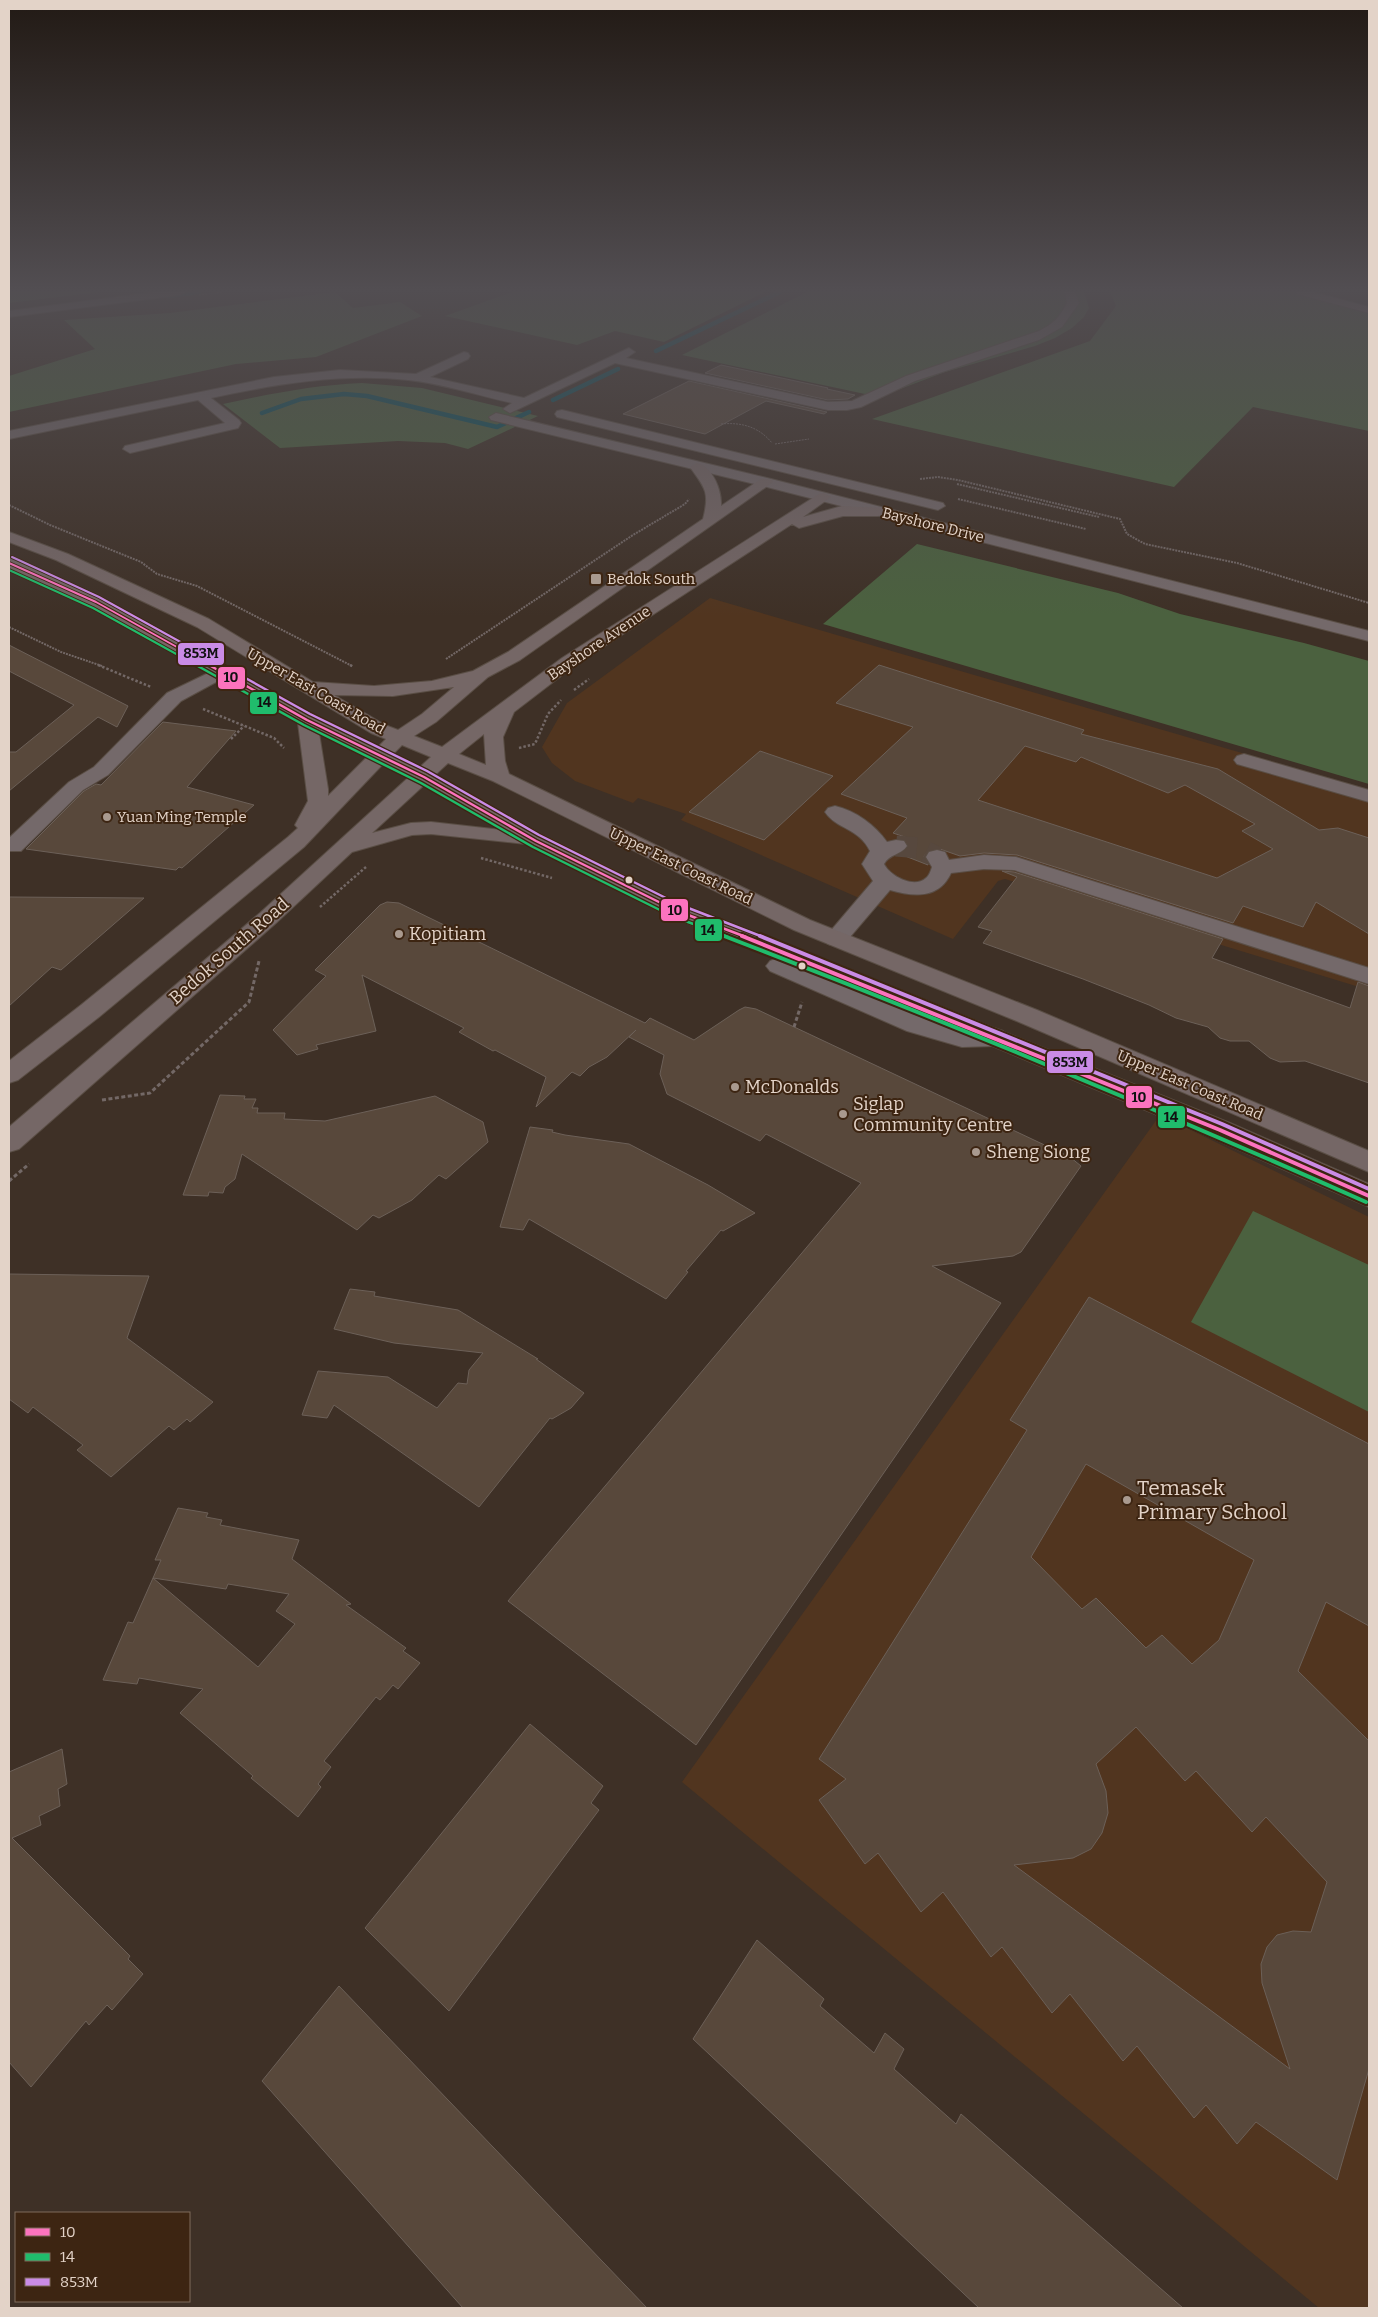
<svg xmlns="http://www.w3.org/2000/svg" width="1378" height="2317" font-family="Bitter,serif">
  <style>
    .built { fill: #51351f }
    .green { fill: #4b613f }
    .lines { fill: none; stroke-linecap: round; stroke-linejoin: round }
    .stream { stroke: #09535e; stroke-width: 4.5 }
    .building { fill: #58483b; stroke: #6c6058; fill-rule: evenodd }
    .minor-tunnel { stroke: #57483e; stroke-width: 21; stroke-dasharray: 21 10; stroke-linecap: butt }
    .minor-casing { stroke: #5a4e45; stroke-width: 2 }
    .major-casing { stroke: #5a4e45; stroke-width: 2 }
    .highway-casing { stroke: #5a4e45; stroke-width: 2 }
    .path-far3 { stroke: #736866; stroke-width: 1; stroke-dasharray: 2 1; stroke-linecap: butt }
    .path-far2 { stroke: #736866; stroke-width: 2; stroke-dasharray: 2 1; stroke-linecap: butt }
    .path-far1 { stroke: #736866; stroke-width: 2.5; stroke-dasharray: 2.5 2; stroke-linecap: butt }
    .path { stroke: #736866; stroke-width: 3; stroke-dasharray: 4 2.5; stroke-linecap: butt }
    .minor { fill: #74696a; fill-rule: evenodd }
    .major { fill: #756766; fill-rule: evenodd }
    .highway { fill: #7d6d6c; fill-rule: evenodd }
    .bus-1-far2-casing { stroke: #3d2512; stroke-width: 4 }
    .bus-1-far1-casing { stroke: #3d2512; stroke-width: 5 }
    .bus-1-casing { stroke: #3d2512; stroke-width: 8 }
    .bus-2-far2-casing { stroke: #3d2512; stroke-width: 4 }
    .bus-2-far1-casing { stroke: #3d2512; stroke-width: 5 }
    .bus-2-casing { stroke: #3d2512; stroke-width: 8 }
    .bus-3-far2-casing { stroke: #3d2512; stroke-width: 4 }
    .bus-3-far1-casing { stroke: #3d2512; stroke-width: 5 }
    .bus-3-casing { stroke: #3d2512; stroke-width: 8 }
    .bus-1-far2 { stroke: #fc73be; stroke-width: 2 }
    .bus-1-far1 { stroke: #fc73be; stroke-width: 2.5 }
    .bus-1 { stroke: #fc73be; stroke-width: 4 }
    .bus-2-far2 { stroke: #20bc6c; stroke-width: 2 }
    .bus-2-far1 { stroke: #20bc6c; stroke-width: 2.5 }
    .bus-2 { stroke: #20bc6c; stroke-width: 4 }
    .bus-3-far2 { stroke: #ca8be6; stroke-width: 2 }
    .bus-3-far1 { stroke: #ca8be6; stroke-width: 2.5 }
    .bus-3 { stroke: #ca8be6; stroke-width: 4 }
    .poi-dot { fill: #a99a8f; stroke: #3d2512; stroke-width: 2 }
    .bus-dot { fill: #e3d3c8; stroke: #3d2512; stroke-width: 2 }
    .labels { text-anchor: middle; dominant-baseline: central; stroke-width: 4; stroke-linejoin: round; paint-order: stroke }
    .far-street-label { font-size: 15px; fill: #e3d3c8; stroke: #3d2512 }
    .far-poi-label { font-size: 15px; fill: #e3d3c8; stroke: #3d2512; text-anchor: start }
    .poi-label { font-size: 18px; fill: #e3d3c8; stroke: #3d2512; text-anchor: start }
    .street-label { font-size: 18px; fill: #e3d3c8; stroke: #3d2512 }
    .near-poi-label { font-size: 21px; fill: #e3d3c8; stroke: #3d2512; text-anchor: start }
    .line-badge { stroke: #3d2512; stroke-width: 2 }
    .pale-badge-label { font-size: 14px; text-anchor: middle; font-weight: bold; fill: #111 }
  </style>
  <rect width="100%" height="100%" fill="#3e3026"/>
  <!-- built -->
  <path class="built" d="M710,598L1369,790V990L1005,879L998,881L953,939L681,820L686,814L638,798L633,803L575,781L552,763L542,747L567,703Z
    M1160,1115L1369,1217V2308H1319L682,1782Z"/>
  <!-- green -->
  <path class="green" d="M9,292H99L9,303Z
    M335,292L353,308L400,302L422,316L316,357L236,364L9,412V376L95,349L64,320L170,313Z
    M512,292H765L664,342L615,331L577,345L445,316Z
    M807,292H1084L1089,308L1084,317L1072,328L1055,338L1035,346L945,372L879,397L682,355Z
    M1110,292H1298L1369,311V431L1253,407L1174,487L872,419L1090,341L1116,306Z
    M362,383L422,388L538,416L468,449L445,443L398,441L280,448L223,404C269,394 314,385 362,383Z
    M917,544L1118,593L1180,614L1304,643L1369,661V784L823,624Z
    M1253,1211L1369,1265V1412L1191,1322Z"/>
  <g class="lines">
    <!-- stream -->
    <path class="stream" d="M168,296L199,292
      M656,351L780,292
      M553,400L618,369
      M262,413L301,399L344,394L367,396L497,427L529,412"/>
  </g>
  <!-- building -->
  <path class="building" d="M721,365L828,388L827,389L855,395L848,399L828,400L705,373Z
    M689,381L827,412L824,414L766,401L705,434L623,414Z
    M9,645L128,706L117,727L98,717L9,791V752H16L74,705L9,671Z
    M879,665L1084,730L1081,734L1218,769L1319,830L1338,828L1369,838V934L1316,902L1303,927L1243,906L1233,923L1017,855L984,853L960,856L937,848L929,850L924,856L928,865L900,854L909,845L903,839L905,837L893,833L907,818L841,794L913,727L836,703ZM1025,746L1076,762L1081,757L1168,793L1185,785L1255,824L1242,831L1273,849L1217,878L978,800Z
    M163,722L236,731L187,787L254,805L182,868L179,867L176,870L26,849L84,791L96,784L101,785Z
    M760,751L833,776L764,840L689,812Z
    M1002,871L1014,872L1223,939L1212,958L1350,1008L1358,982L1369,986V1083L1305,1061L1280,1062L1270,1058L1249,1041H1230L1220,1038L1208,1027L1176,1018L1149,1005L1083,979L983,943L992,931L978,927L1017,877Z
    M9,897L144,898L61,970L52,967L9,1006Z
    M387,902L399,903L645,1023L650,1018L694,1040L739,1010L745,1007L756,1009L1070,1157L1081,1166L1021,1252L1013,1256L932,1266L1001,1303L696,1745L508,1601L861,1183L766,1134L760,1141L667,1094L660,1074L664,1055L629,1037L636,1030L607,1057L589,1067L580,1076L572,1072L536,1107L546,1077L495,1050L493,1051L459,1032L464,1028L362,975L376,1031L316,1045L318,1049L297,1055L273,1030L326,976L315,970L380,905Z
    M220,1095L245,1096L244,1099H256L252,1108H258L257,1113H285L284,1119L325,1121L435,1096L483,1122L488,1142L446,1179L439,1175L412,1200L379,1218L373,1215L357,1230L242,1154L235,1179L225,1187L223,1193L209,1192L208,1196L183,1195Z
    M530,1127L553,1130L552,1132L565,1135L629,1144L708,1185L755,1213L723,1231L721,1230L686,1271L688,1272L666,1299L529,1219L523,1230L500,1227Z
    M9,1274L149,1276L127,1338L213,1402L190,1422L187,1419L174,1430L169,1426L111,1477L77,1450L83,1445L33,1407L28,1413L9,1399Z
    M350,1289L375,1292L374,1296L458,1310L538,1359H536L584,1393L571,1408L552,1419L550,1418L479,1507L334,1405L327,1418L302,1415L318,1371L388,1377L437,1408L458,1383L467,1384L469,1370L483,1353L394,1343L334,1329Z
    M1089,1297L1369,1444V1626L1326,1602L1298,1671L1369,1741V2069L1337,2180L1256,2122L1237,2144L1206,2105L1194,2118L1137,2046L1123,2061L1070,1994L1052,2013L1002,1947L991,1957L943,1892L921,1912L878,1853L865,1864L819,1800L846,1779L819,1759L1027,1430L1010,1420ZM1086,1464L1254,1560L1219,1640L1192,1664L1162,1635L1146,1648L1096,1598L1082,1609L1031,1557ZM1136,1727L1185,1781L1196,1771L1252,1832L1266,1817L1327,1882L1311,1932L1293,1931L1277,1935L1267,1947L1261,1964L1262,1983L1290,2069L1014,1865L1073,1858L1091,1849L1102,1833L1108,1813L1106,1791L1096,1764Z
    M178,1508L208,1513L206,1517L222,1520L220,1525L299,1540L292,1559L351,1604L346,1605L406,1648L403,1651L420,1663L398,1689L393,1685L380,1700L376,1697L324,1761L331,1767L318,1784L321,1787L298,1817L251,1778L253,1776L180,1713L203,1689L139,1678L137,1684L103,1680L128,1622L133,1623L153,1578L258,1667L295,1624L276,1611L289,1594L228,1584L226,1589L153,1578L161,1560H155Z
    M530,1724L603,1786L591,1803L599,1810L449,2011L365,1928Z
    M62,1749L67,1784L58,1789L60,1806L39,1816L41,1825L12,1838L130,1956L128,1959L143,1974L112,2010L107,2005L89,2025L86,2021L31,2087L9,2062V1772Z
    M757,1940L824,1999L820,2006L874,2053L885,2033L904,2049L894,2069L956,2124L961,2114L1183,2308H979L693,2039Z
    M339,1986L647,2308H463L262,2081Z"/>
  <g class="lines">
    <!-- minor-tunnel -->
    <path class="minor-tunnel" d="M896,846L919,848L937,857"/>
    <defs>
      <path id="minor" d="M155,292H185L180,295L9,317V311Z
        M1065,292H1075L1079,303L1062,327L1039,340L915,381L861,407L847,410H828L615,363L510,413L503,409L512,403C480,396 440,383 408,380C341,373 276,384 211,398L239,420L241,423L238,428L130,453L123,449L125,446L225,423L198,400L9,439V431L274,377L340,370L416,374L464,352L468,353L470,356L468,359L430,377L524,398L629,348L635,352L626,358L828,402L852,401L906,376L1039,331C1053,324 1060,317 1067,303Z
        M562,410L943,503L945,506L938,510L557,417L555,414L557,411Z
        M496,413L771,479L1369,631V641L763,486L491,420L489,417Z
        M223,666L229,667L232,671L229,675L181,701L108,775L83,790L21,851H9V838L69,782L94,767L167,693Z
        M1244,754L1369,790V802L1237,764L1234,760L1237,756Z
        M835,806C856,811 875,825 887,842L896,840L904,841L907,846C901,855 889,854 884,864C890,876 914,889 926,878C929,876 931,870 932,867L926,857L929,852L937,850L945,852L949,860L984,855L1016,857L1369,968V984L1014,870L984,869L951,873C939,899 914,897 890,890L844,944L836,946L828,944L824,939L828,934L873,881L862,864L870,851C859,828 836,829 825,812L828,808Z
        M778,958L925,1019L962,1029L994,1028L1003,1031L1007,1037L1003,1043L994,1046L962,1047L907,1031L770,971L766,966L770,961Z"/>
      <path id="major" d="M697,463C713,467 722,491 721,506L761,479H771L773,482L520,660L488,677L436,722L414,736L442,747L562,658L819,494L824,493L831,497L803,517L842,506L883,508L886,511L883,514L878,516H843L799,528L792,524L574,666L514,712L503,737L505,761L509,774L810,920L1037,1010L1369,1151V1172L1019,1022L794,930L493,781L448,763L435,775L544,836L683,905L830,962L1230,1123L1369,1184V1207L1210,1137L985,1043L667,915L526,844L431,834L412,835L352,852L276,923L19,1149L9,1152V1127L260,913L409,777L383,764L304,847L99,1017L18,1080L9,1083V1061L81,1005L288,837L298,828L295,825L308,801L298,723L90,606L9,569V558L102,598L314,716L378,747L386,739L371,733L197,627L56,560L9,542V532L68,554L209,619L313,682L374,686L432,681L473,671L508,652L703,519C710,492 705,488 690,467ZM454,687L422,714L398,730L385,725L334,695L393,696ZM319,733L367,757L328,796V789ZM484,734L486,765L459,754ZM402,745L431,757L420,767L393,754ZM424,785L502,830L431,822L411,823L372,833Z"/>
      <path id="highway" d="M1296,292H1313L1369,307V313L1297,294Z"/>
    </defs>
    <!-- minor casing -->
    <use href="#minor" class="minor-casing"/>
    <!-- major casing -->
    <use href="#major" class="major-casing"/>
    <!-- highway casing -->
    <use href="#highway" class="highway-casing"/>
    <!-- path-far3 -->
    <path class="path-far3" d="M199,295L224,292
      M721,424C742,422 759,427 772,443
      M775,444L809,439"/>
    <!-- path-far2 -->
    <path class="path-far2" d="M920,479L938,477L958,480L1120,519L1127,534L1145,544L1237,563L1369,603
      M957,484L1099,517
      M958,499L1086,529
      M9,505L50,525L141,562L157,574L197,586L352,666
      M9,627L61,652L102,666
      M446,659L633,535L685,504L689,499"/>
    <!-- path-far1 -->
    <path class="path-far1" d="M98,665L151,687
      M350,665L354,667
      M574,690L589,679
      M203,709L274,738L284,748
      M231,739L244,726
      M519,748L535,744L548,714L561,700
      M481,858L552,878
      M320,907L366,867"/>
    <!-- path -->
    <path class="path" d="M794,1027L802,1002
      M102,1100L150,1093L249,1002L259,961
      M9,1181L29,1164"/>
    <!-- minor -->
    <use href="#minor" class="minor"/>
    <!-- major -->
    <use href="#major" class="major"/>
    <!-- highway -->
    <use href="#highway" class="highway"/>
    <defs>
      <path id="bus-1-far2" d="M9,563L96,602L211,666"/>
      <path id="bus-1-far1" d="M209,665L307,720L424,777L536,841L675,910L746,937"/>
      <path id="bus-1" d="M742,936L1220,1130L1369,1196"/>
      <path id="bus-2-far2" d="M9,570L93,608L198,666"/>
      <path id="bus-2-far1" d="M196,665L304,725L421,783L533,847L672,916L728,937"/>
      <path id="bus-2" d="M724,936C940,1019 1155,1108 1366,1202"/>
      <path id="bus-3-far2" d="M12,557L99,597L224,666"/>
      <path id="bus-3-far1" d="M222,665L310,714L427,771L539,835L678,904L763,937"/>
      <path id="bus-3" d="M760,936L1222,1124L1369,1189"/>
    </defs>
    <!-- bus-1-far2 casing -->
    <use href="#bus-1-far2" class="bus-1-far2-casing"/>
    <!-- bus-1-far1 casing -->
    <use href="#bus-1-far1" class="bus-1-far1-casing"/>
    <!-- bus-1 casing -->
    <use href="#bus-1" class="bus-1-casing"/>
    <!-- bus-2-far2 casing -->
    <use href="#bus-2-far2" class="bus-2-far2-casing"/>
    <!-- bus-2-far1 casing -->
    <use href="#bus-2-far1" class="bus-2-far1-casing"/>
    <!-- bus-2 casing -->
    <use href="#bus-2" class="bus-2-casing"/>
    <!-- bus-3-far2 casing -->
    <use href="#bus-3-far2" class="bus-3-far2-casing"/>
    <!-- bus-3-far1 casing -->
    <use href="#bus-3-far1" class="bus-3-far1-casing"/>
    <!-- bus-3 casing -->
    <use href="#bus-3" class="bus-3-casing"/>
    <!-- bus-1-far2 -->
    <use href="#bus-1-far2" class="bus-1-far2"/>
    <!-- bus-1-far1 -->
    <use href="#bus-1-far1" class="bus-1-far1"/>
    <!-- bus-1 -->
    <use href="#bus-1" class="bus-1"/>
    <!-- bus-2-far2 -->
    <use href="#bus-2-far2" class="bus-2-far2"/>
    <!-- bus-2-far1 -->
    <use href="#bus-2-far1" class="bus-2-far1"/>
    <!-- bus-2 -->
    <use href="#bus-2" class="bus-2"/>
    <!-- bus-3-far2 -->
    <use href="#bus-3-far2" class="bus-3-far2"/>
    <!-- bus-3-far1 -->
    <use href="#bus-3-far1" class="bus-3-far1"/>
    <!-- bus-3 -->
    <use href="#bus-3" class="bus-3"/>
  </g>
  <!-- sky -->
  <linearGradient id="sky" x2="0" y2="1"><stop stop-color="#221a15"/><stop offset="0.47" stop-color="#524e52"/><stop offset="1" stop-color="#524e52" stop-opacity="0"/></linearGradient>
  <rect width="1378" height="616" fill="url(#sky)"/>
  <!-- markers -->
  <g class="poi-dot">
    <rect x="590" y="573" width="12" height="12" rx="2.5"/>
    <circle cx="107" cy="817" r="5"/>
    <circle cx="399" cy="934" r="5"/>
    <circle cx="735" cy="1087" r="5"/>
    <circle cx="843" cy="1114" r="5"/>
    <circle cx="976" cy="1152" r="5"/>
    <circle cx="1127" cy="1500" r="5"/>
  </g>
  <g class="bus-dot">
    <circle cx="629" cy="880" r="4.5"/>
    <circle cx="802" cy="966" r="4.5"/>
  </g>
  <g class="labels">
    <!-- far-street labels -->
    <g class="far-street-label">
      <text transform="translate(933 525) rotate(14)">Bayshore Drive</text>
      <text transform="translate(599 643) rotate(-34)">Bayshore Avenue</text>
      <text transform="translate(316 691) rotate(30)">Upper East Coast Road</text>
      <text transform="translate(681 866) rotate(26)">Upper East Coast Road</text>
      <text transform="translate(1190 1085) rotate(23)">Upper East Coast Road</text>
    </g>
    <!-- far-poi labels -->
    <g class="far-poi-label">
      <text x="607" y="579">Bedok South</text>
      <text x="117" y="817">Yuan Ming Temple</text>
    </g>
    <!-- poi labels -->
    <g class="poi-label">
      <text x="409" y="934">Kopitiam</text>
      <text x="745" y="1087">McDonalds</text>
      <text x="853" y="1104">Siglap<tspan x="853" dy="21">Community Centre</tspan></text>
      <text x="986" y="1152">Sheng Siong</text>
    </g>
    <!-- street labels -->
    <g class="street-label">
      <text transform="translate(229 951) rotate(-41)">Bedok South Road</text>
    </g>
    <!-- near-poi labels -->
    <g class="near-poi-label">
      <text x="1137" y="1488">Temasek<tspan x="1137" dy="24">Primary School</tspan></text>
    </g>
  </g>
  <g class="line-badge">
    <rect x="177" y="642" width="48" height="24" rx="5" fill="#ca8be6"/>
    <rect x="217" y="666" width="29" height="24" rx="5" fill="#fc73be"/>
    <rect x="249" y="691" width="29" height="24" rx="5" fill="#20bc6c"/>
    <rect x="660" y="898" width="29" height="24" rx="5" fill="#fc73be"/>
    <rect x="694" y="918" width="29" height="24" rx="5" fill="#20bc6c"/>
    <rect x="1046" y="1050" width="48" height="24" rx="5" fill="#ca8be6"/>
    <rect x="1125" y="1085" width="28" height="24" rx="5" fill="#fc73be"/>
    <rect x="1157" y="1105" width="29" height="24" rx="5" fill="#20bc6c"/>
  </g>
  <g class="pale-badge-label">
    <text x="201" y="658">853M</text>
    <text x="231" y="682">10</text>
    <text x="264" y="707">14</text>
    <text x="675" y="915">10</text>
    <text x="708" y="935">14</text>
    <text x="1070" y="1067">853M</text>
    <text x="1139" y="1102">10</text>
    <text x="1171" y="1122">14</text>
  </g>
  <!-- border -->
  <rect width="1378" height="2317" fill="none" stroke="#e3d3c8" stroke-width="20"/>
  <!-- legend -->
  <rect x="15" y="2212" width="175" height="90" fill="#3d2512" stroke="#7f6b5b"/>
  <rect x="25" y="2228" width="25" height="8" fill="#fc73be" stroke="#7f6b5b"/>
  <text x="60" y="2237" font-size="15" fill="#e3d3c8">10</text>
  <rect x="25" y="2253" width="25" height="8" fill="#20bc6c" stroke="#7f6b5b"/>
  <text x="60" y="2262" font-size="15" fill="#e3d3c8">14</text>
  <rect x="25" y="2278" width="25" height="8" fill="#ca8be6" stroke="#7f6b5b"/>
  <text x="60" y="2287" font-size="15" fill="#e3d3c8">853M</text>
</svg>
